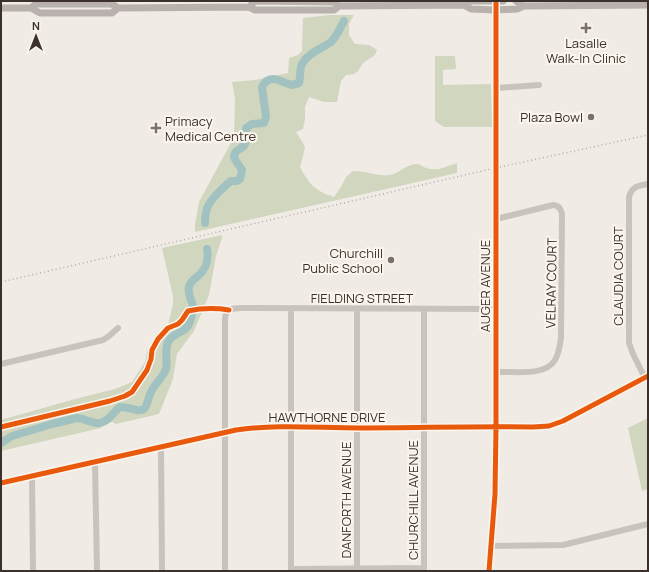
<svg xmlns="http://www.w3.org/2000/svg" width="649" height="572" font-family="Manrope,sans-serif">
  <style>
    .green { fill: #d1d6bf }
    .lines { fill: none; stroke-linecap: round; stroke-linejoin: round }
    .river { stroke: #a1c2c1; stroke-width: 8 }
    .minor { stroke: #c9c3be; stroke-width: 6 }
    .major { stroke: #b8b1ad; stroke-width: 7 }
    .rail { stroke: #b1aca8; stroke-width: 1.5; stroke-dasharray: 1 3; stroke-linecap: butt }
    .cycleway-casing { stroke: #fbf5ee; stroke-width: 8 }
    .cycleway { stroke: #e8590c; stroke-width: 5 }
    .poi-dot { fill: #7a716c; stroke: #fbf5ee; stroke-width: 1.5 }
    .labels { text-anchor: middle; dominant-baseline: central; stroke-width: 4; stroke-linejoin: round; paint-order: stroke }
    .poi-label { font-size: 13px; fill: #3b302b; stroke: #fbf5ee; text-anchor: end }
    .street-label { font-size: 13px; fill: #3b302b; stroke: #fbf5ee }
  </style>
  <rect width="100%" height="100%" fill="#f0ebe5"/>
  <!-- green -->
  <path class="green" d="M330,15H354L349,24V35L355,44L369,45L377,50L375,55L363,63L358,71L354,74L346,75L341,81L337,102H324L309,97L305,107V119L303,129L296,132L303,143L305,148L300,167C309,184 315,191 334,197L341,187L346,177L353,171C357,171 361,171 365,172C375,174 386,178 396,173C402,170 410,163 418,164C421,165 424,168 427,168C437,172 447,166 457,163V173L195,232V224L199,202L234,137L235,99L232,82L255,80L288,73L289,58L298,55L302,51L303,18Z
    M435,56H455L456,69L443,70V85L491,84L492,127H444L435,121Z
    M222,235V238L216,256L209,295L194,331L177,354L173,379L159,414L116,424L112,422L103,425L101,428L1,451V420L75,399L115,389L132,382L145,362L147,351L160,332L167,329L173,304V296L162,248Z
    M648,418V489L642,491L628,428Z"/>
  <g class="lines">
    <!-- river -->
    <path class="river" d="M205,223C205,208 209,202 219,192C223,188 227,184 231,181H237L240,179L242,170C240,166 234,160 234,156C234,149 243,150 245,144C247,139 245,133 246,128L252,124L264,123L266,117L262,87C269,73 280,81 291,85L299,83C301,77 299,70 302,64C308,53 321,49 331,42C337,36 340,28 344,21
      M1,443L12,436L52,424L77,418C83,418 89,422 96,423C106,425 113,412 120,407C128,406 138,413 144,409C148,405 148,397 151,392C154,384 163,378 166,369C168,360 164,351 168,342C173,332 187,333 190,322C191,318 193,312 193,307C193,301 187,296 189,287C190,282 194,279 198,276C207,268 209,260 207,249"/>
    <!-- minor -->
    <path class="minor" d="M496,88L539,85
      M357,309V571
      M1,364L103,340L109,336L118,328
      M496,372C513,371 545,377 555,360C559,353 560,346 561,338L562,214C561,209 559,205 553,205L496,219
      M645,378L633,354L629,343V197C632,186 638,186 648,184
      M161,447L162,571
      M95,462L97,571
      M32,476L33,571
      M1,483L236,430C277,424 318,428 359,428C417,428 475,426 533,427L549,426L563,421L648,376
      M491,546L563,545L648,524
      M291,569L424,568
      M225,571V318C226,308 233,309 241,308L495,309
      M291,571V309
      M424,571V309
      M489,571L495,494L496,427V1"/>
    <!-- major -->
    <path class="major" d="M516,1L524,6
      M464,5L471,1H503
      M249,7L255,1L334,2L339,6L464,5L471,9L496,10L517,9L524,6L648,5
      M1,8H31L40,13H112L118,8
      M31,8L36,4H112L118,8L249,7L255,10H334L339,6"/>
    <!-- rail -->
    <path class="rail" d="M1,282L491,169L648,135"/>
    <defs>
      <path id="cycleway" d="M1,427L110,401L125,396L132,392L147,370L151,359L152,350L158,339L168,328L178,324L182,320L188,311C202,308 216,308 229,310
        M1,483L236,430C277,424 318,428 359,428C417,428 475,426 533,427L549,426L563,421L648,376
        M489,571L495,494L496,427V1"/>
    </defs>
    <!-- cycleway casing -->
    <use href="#cycleway" class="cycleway-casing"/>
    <!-- cycleway -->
    <use href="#cycleway" class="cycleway"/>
  </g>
  <!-- markers -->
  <g class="poi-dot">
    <path d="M584 22h4v4h4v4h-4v4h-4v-4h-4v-4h4z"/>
    <circle cx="591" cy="117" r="4"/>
    <path d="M154 122h4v4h4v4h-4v4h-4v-4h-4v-4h4z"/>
    <circle cx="391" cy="260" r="4"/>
  </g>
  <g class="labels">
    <!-- poi labels -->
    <g class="poi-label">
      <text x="586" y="43" text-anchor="middle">Lasalle<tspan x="586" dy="15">Walk-In Clinic</tspan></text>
      <text x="583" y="117">Plaza Bowl</text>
      <text x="165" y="121" text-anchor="start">Primacy<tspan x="165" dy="15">Medical Centre</tspan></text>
      <text x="383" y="253">Churchill<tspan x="383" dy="15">Public School</tspan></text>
    </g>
    <!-- street labels -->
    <g class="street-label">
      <text transform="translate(618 276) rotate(-90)">CLAUDIA COURT</text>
      <text transform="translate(551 283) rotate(-89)">VELRAY COURT</text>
      <text transform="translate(485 286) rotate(-90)">AUGER AVENUE</text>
      <text x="362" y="298">FIELDING STREET</text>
      <text x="327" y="417">HAWTHORNE DRIVE</text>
      <text transform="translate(346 500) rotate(-90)">DANFORTH AVENUE</text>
      <text transform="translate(413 500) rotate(-90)">CHURCHILL AVENUE</text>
    </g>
  </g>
  <!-- border -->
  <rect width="649" height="572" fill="none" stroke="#3b302b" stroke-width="4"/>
  <!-- north arrow -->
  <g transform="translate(36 36)" stroke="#fbf5ee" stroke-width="3" paint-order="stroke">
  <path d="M0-3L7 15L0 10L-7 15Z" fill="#3b302b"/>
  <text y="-6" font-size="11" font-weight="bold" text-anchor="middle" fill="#3b302b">N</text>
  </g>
</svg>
